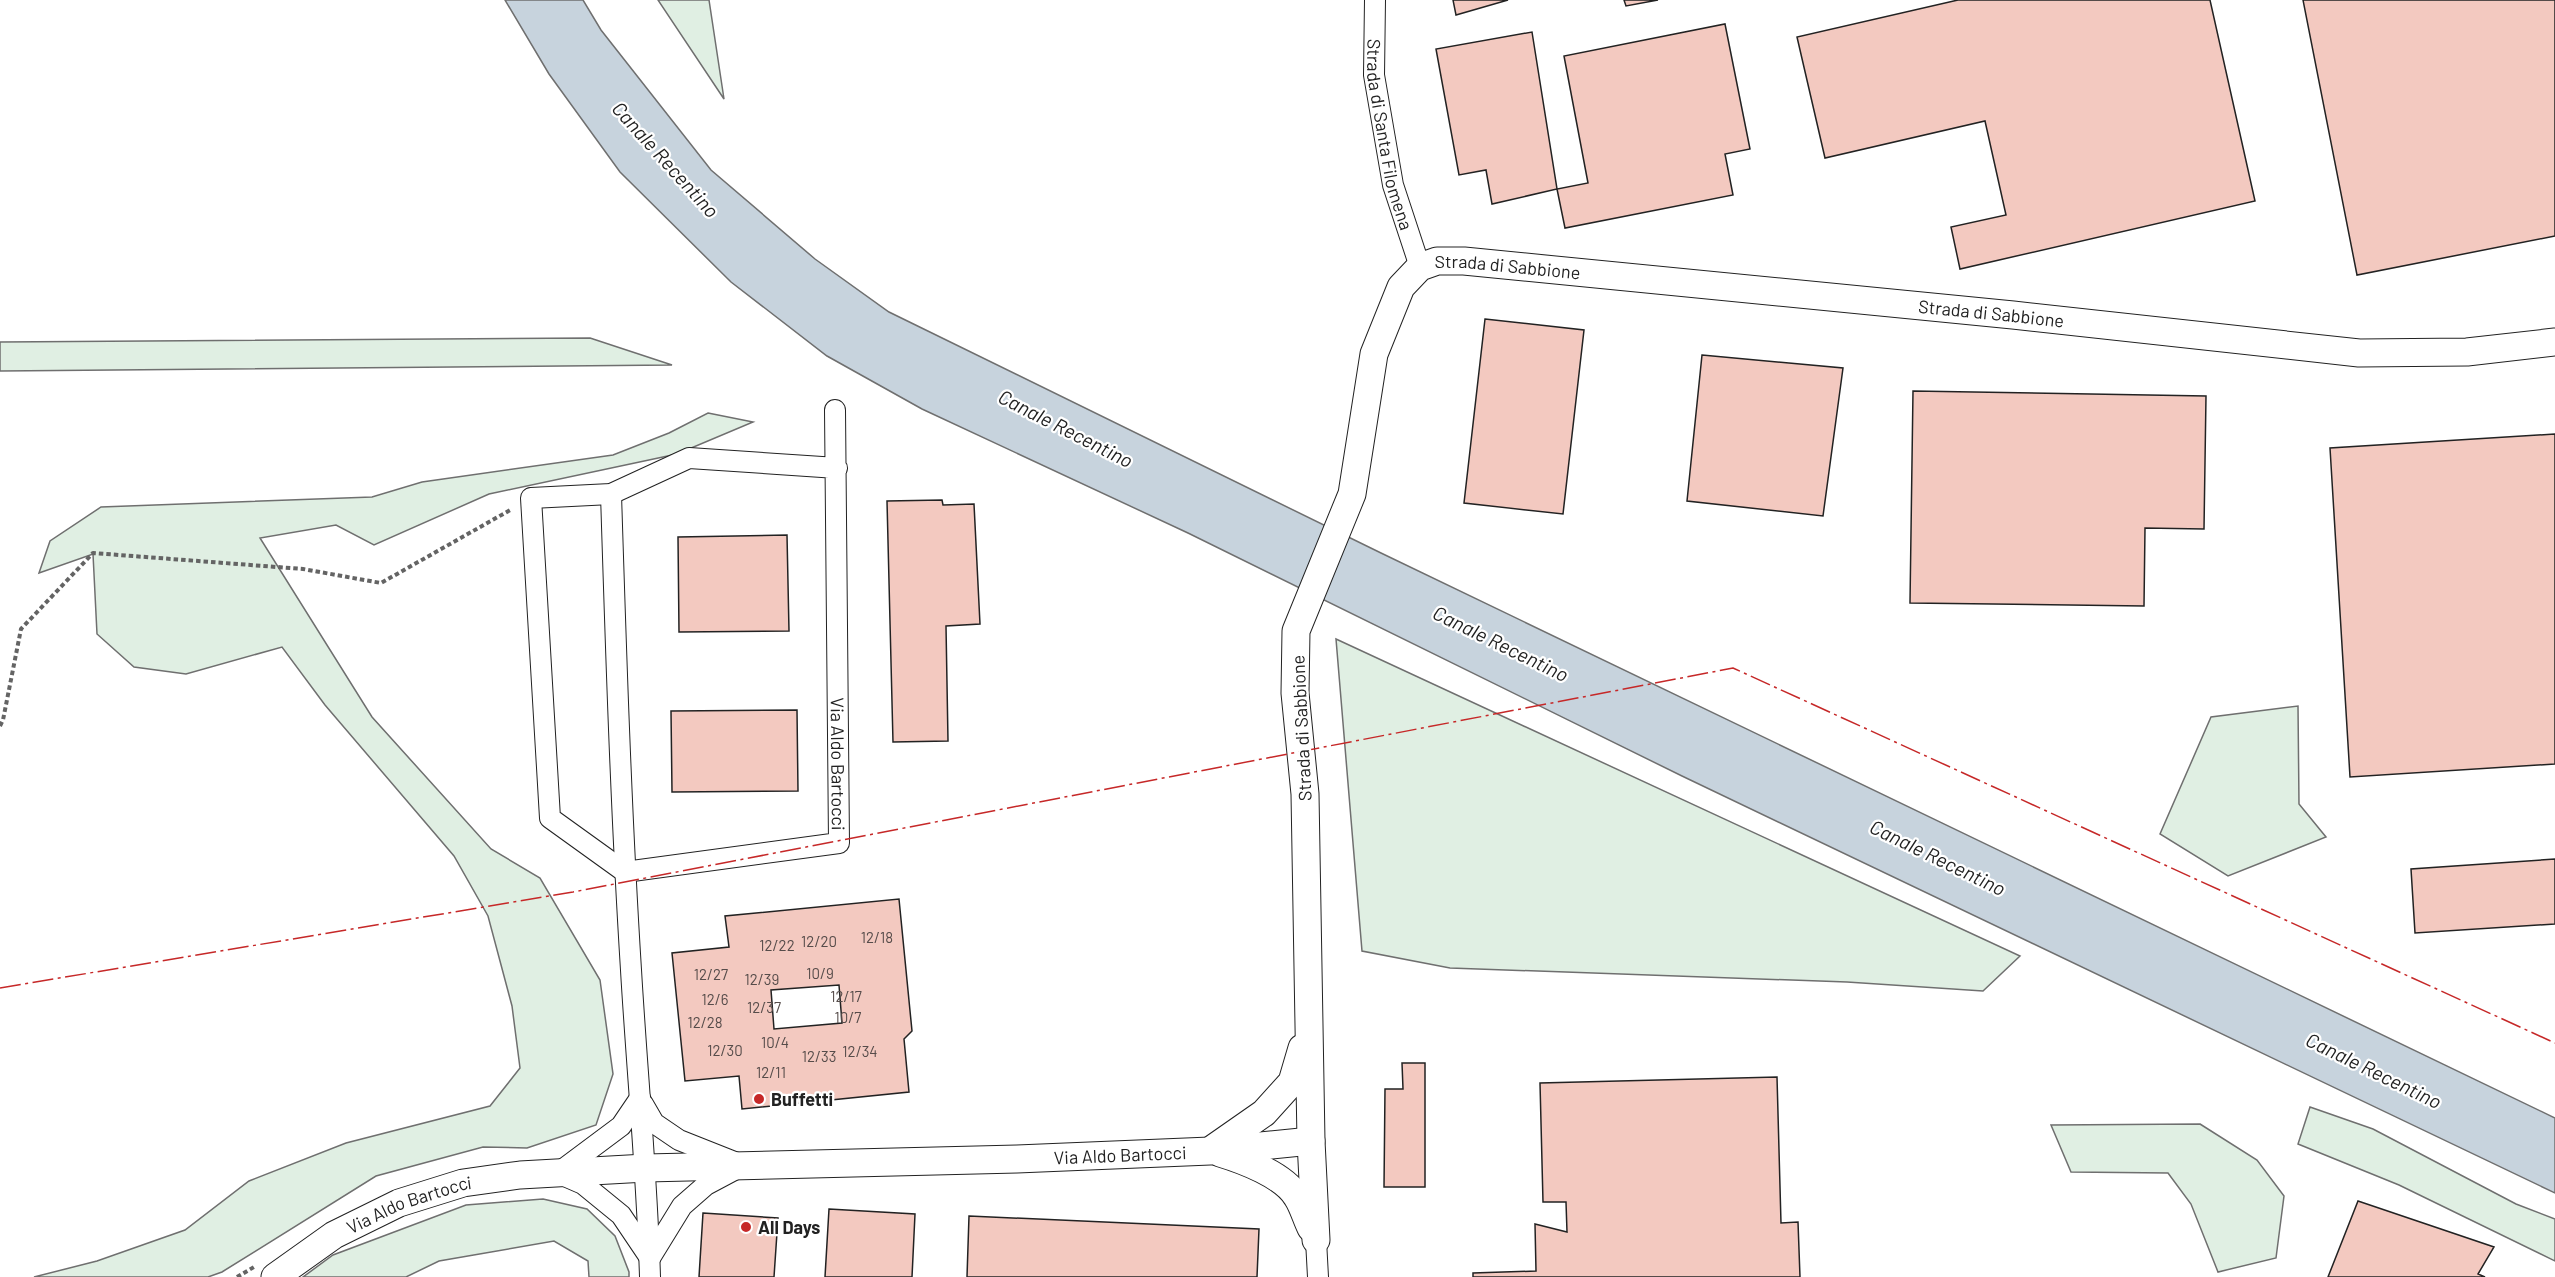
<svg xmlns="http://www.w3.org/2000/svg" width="2555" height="1277" font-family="Barlow,sans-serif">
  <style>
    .green { fill: #e0efe3; stroke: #6f6f6f; stroke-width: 1.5 }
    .water { fill: #c7d3dd; stroke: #6f6f6f; stroke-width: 1.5 }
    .building { fill: #f3c9c0; stroke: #222; stroke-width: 1.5; fill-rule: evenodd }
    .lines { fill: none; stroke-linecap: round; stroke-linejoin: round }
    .street-casing { stroke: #222; stroke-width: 22 }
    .secondary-casing { stroke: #222; stroke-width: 29 }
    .path { stroke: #646464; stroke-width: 4; stroke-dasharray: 4.5 3; stroke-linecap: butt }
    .street { stroke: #fff; stroke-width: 20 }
    .secondary { stroke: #fff; stroke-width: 27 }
    .power { stroke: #c62828; stroke-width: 1.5; stroke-dasharray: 21 4.5 3 4.5; stroke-linecap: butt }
    .poi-dot { fill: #c62828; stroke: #fff; stroke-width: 2 }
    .labels { text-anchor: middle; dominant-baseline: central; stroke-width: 4.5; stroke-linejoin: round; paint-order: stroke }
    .number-label { font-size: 15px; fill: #564c4a }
    .street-label { font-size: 18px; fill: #222; stroke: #fff }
    .poi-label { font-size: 18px; font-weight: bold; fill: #222; stroke: #fff; text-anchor: start }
    .water-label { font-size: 20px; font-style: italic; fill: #222; stroke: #fff }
  </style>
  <rect width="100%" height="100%" fill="#fff"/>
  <!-- green -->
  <path class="green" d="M658,0H709L724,99Z
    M590,338L672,365L0,371V342Z
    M708,413L753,422L677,454L489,494L374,545L336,525L260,538L372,717L491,849L540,878L600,980L613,1074L596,1125L527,1148L483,1147L376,1176L222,1272L208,1277H34L97,1261L185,1230L249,1181L346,1143L490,1106L520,1068L512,1006L488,916L454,856L325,705L282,647L186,674L134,667L97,634L93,554L39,573L50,541L101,507L372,497L422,482L613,455L669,433Z
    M1336,639L2020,956L1983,991L1847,982L1450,968L1362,951Z
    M2298,706L2299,804L2326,837L2228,876L2160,834L2211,717Z
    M2310,1107L2373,1129L2516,1204L2555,1219V1261L2399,1185L2298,1144Z
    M2200,1124L2257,1160L2284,1196L2276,1258L2218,1272L2191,1204L2168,1173L2071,1172L2051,1125Z
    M543,1199L587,1209L615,1236L629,1272V1277H589L588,1261L554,1241L439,1261L406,1277H303L333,1255L466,1205Z"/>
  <!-- water -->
  <path class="water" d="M505,0H583L601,30L711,170L815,259L889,312L1381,553L2555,1118V1193L1682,776L1188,533L922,409L827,356L731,282L620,172L549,74Z"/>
  <!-- building -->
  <path class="building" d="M1453,0H1508L1456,15Z
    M1624,0H1658L1626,6Z
    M1958,0H2210L2255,201L1960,269L1951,227L2006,215L1985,121L1825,158L1797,37Z
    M2303,0H2555V236L2357,275Z
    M1725,24L1750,149L1725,154L1733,195L1565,228L1557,189L1588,183L1564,56Z
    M1532,32L1557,189L1492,204L1486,170L1459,175L1436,49Z
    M1485,319L1584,330L1563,514L1464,503Z
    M1702,355L1843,368L1823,516L1687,501Z
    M1913,391L2206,396L2204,529L2145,528L2144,606L1910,603Z
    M2555,434V764L2350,777L2330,448Z
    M942,500L943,505L974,504L980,624L946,626L948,741L893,742L887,501Z
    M787,535L789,631L679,632L678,537Z
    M797,710L798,791L672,792L671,711Z
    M2555,859V924L2415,933L2411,869Z
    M899,899L912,1031L904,1039L909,1092L742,1109L739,1076L685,1081L672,953L729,947L725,916ZM839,985L842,1023L774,1029L771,990Z
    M1402,1063H1425V1187H1384L1385,1089H1403Z
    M1777,1077L1781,1223L1798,1222L1800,1277H1473V1273L1536,1271L1535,1224L1567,1232L1566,1202H1543L1540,1083Z
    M2358,1201L2494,1247L2478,1274L2485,1277H2328Z
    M829,1209L915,1214L912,1277H825Z
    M703,1213L778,1218L774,1277H699Z
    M969,1216L1259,1229L1257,1277H967Z"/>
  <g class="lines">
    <defs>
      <g id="street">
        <path id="s1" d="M1375,0L1374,75L1393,185L1420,267"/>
        <path id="s2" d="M835,410L839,843L625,872L550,818L531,498L611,494L689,458L837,468"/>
        <path d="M611,494C616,653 621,811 631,970C637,1072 647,1174 650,1277"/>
        <path d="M643,1104L654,1123L679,1140L737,1163"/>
        <path d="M558,1173L621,1126L640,1098"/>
        <path d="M560,1174L583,1184L621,1215L650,1258"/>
        <path d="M1316,1240L1318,1277"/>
        <path d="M650,1258L682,1206L706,1185L738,1168"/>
      </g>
      <g id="secondary">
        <path d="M1211,1150L1264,1113L1292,1082L1302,1048"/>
        <path d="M1220,1153C1243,1160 1284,1175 1297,1197C1303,1206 1306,1218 1311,1228"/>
        <path id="s3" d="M1316,1240L1311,1141L1305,794L1295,693L1296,631L1352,494L1374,354L1401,287L1420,267L1437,261H1464L2013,315L2359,353L2467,352L2555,342"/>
        <path id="s4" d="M275,1277L334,1235L399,1203L463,1183L520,1175L646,1168L1017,1159L1210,1151L1311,1141"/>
      </g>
    </defs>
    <!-- street casing -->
    <use href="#street" class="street-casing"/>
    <!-- secondary casing -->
    <use href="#secondary" class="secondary-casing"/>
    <!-- path -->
    <path class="path" d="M0,726L3,720L21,629L93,553L303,569L381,583L512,509
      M237,1277L254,1267"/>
    <!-- street -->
    <use href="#street" class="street"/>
    <!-- secondary -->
    <use href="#secondary" class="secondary"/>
    <!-- power -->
    <path class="power" d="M0,988L573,892L1733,668L2555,1043"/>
  </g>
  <!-- markers -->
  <g class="poi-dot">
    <circle cx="759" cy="1099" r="6"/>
    <circle cx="746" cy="1227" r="6"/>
  </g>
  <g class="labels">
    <!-- number labels -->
    <g class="number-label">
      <text x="877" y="937">12/18</text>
      <text x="819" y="941">12/20</text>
      <text x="777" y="945">12/22</text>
      <text x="820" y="973">10/9</text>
      <text x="711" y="974">12/27</text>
      <text x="762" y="979">12/39</text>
      <text x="846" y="996">12/17</text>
      <text x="715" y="999">12/6</text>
      <text x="764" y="1007">12/37</text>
      <text x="848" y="1017">10/7</text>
      <text x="705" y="1022">12/28</text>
      <text x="775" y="1042">10/4</text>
      <text x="725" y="1050">12/30</text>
      <text x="860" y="1051">12/34</text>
      <text x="819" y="1056">12/33</text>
      <text x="771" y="1072">12/11</text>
    </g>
    <!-- street labels -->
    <g class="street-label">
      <text stroke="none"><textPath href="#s1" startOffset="136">Strada di Santa Filomena</textPath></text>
      <text stroke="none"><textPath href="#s3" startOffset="1088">Strada di Sabbione</textPath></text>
      <text stroke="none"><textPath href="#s3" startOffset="1574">Strada di Sabbione</textPath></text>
      <text transform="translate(1301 728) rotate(-93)">Strada di Sabbione</text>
      <text stroke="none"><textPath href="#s2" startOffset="354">Via Aldo Bartocci</textPath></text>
      <text stroke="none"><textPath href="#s4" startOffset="870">Via Aldo Bartocci</textPath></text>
      <text stroke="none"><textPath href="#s4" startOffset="154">Via Aldo Bartocci</textPath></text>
    </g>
    <!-- poi labels -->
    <g class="poi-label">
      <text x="771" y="1099">Buffetti</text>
      <text x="758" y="1227">All Days</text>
    </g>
    <!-- water labels -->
    <g class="water-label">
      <text transform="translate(666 159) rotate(48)">Canale Recentino</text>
      <text transform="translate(1066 428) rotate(27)">Canale Recentino</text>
      <text transform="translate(1501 643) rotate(26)">Canale Recentino</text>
      <text transform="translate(1938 857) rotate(26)">Canale Recentino</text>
      <text transform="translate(2374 1070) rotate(26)">Canale Recentino</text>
    </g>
  </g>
</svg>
